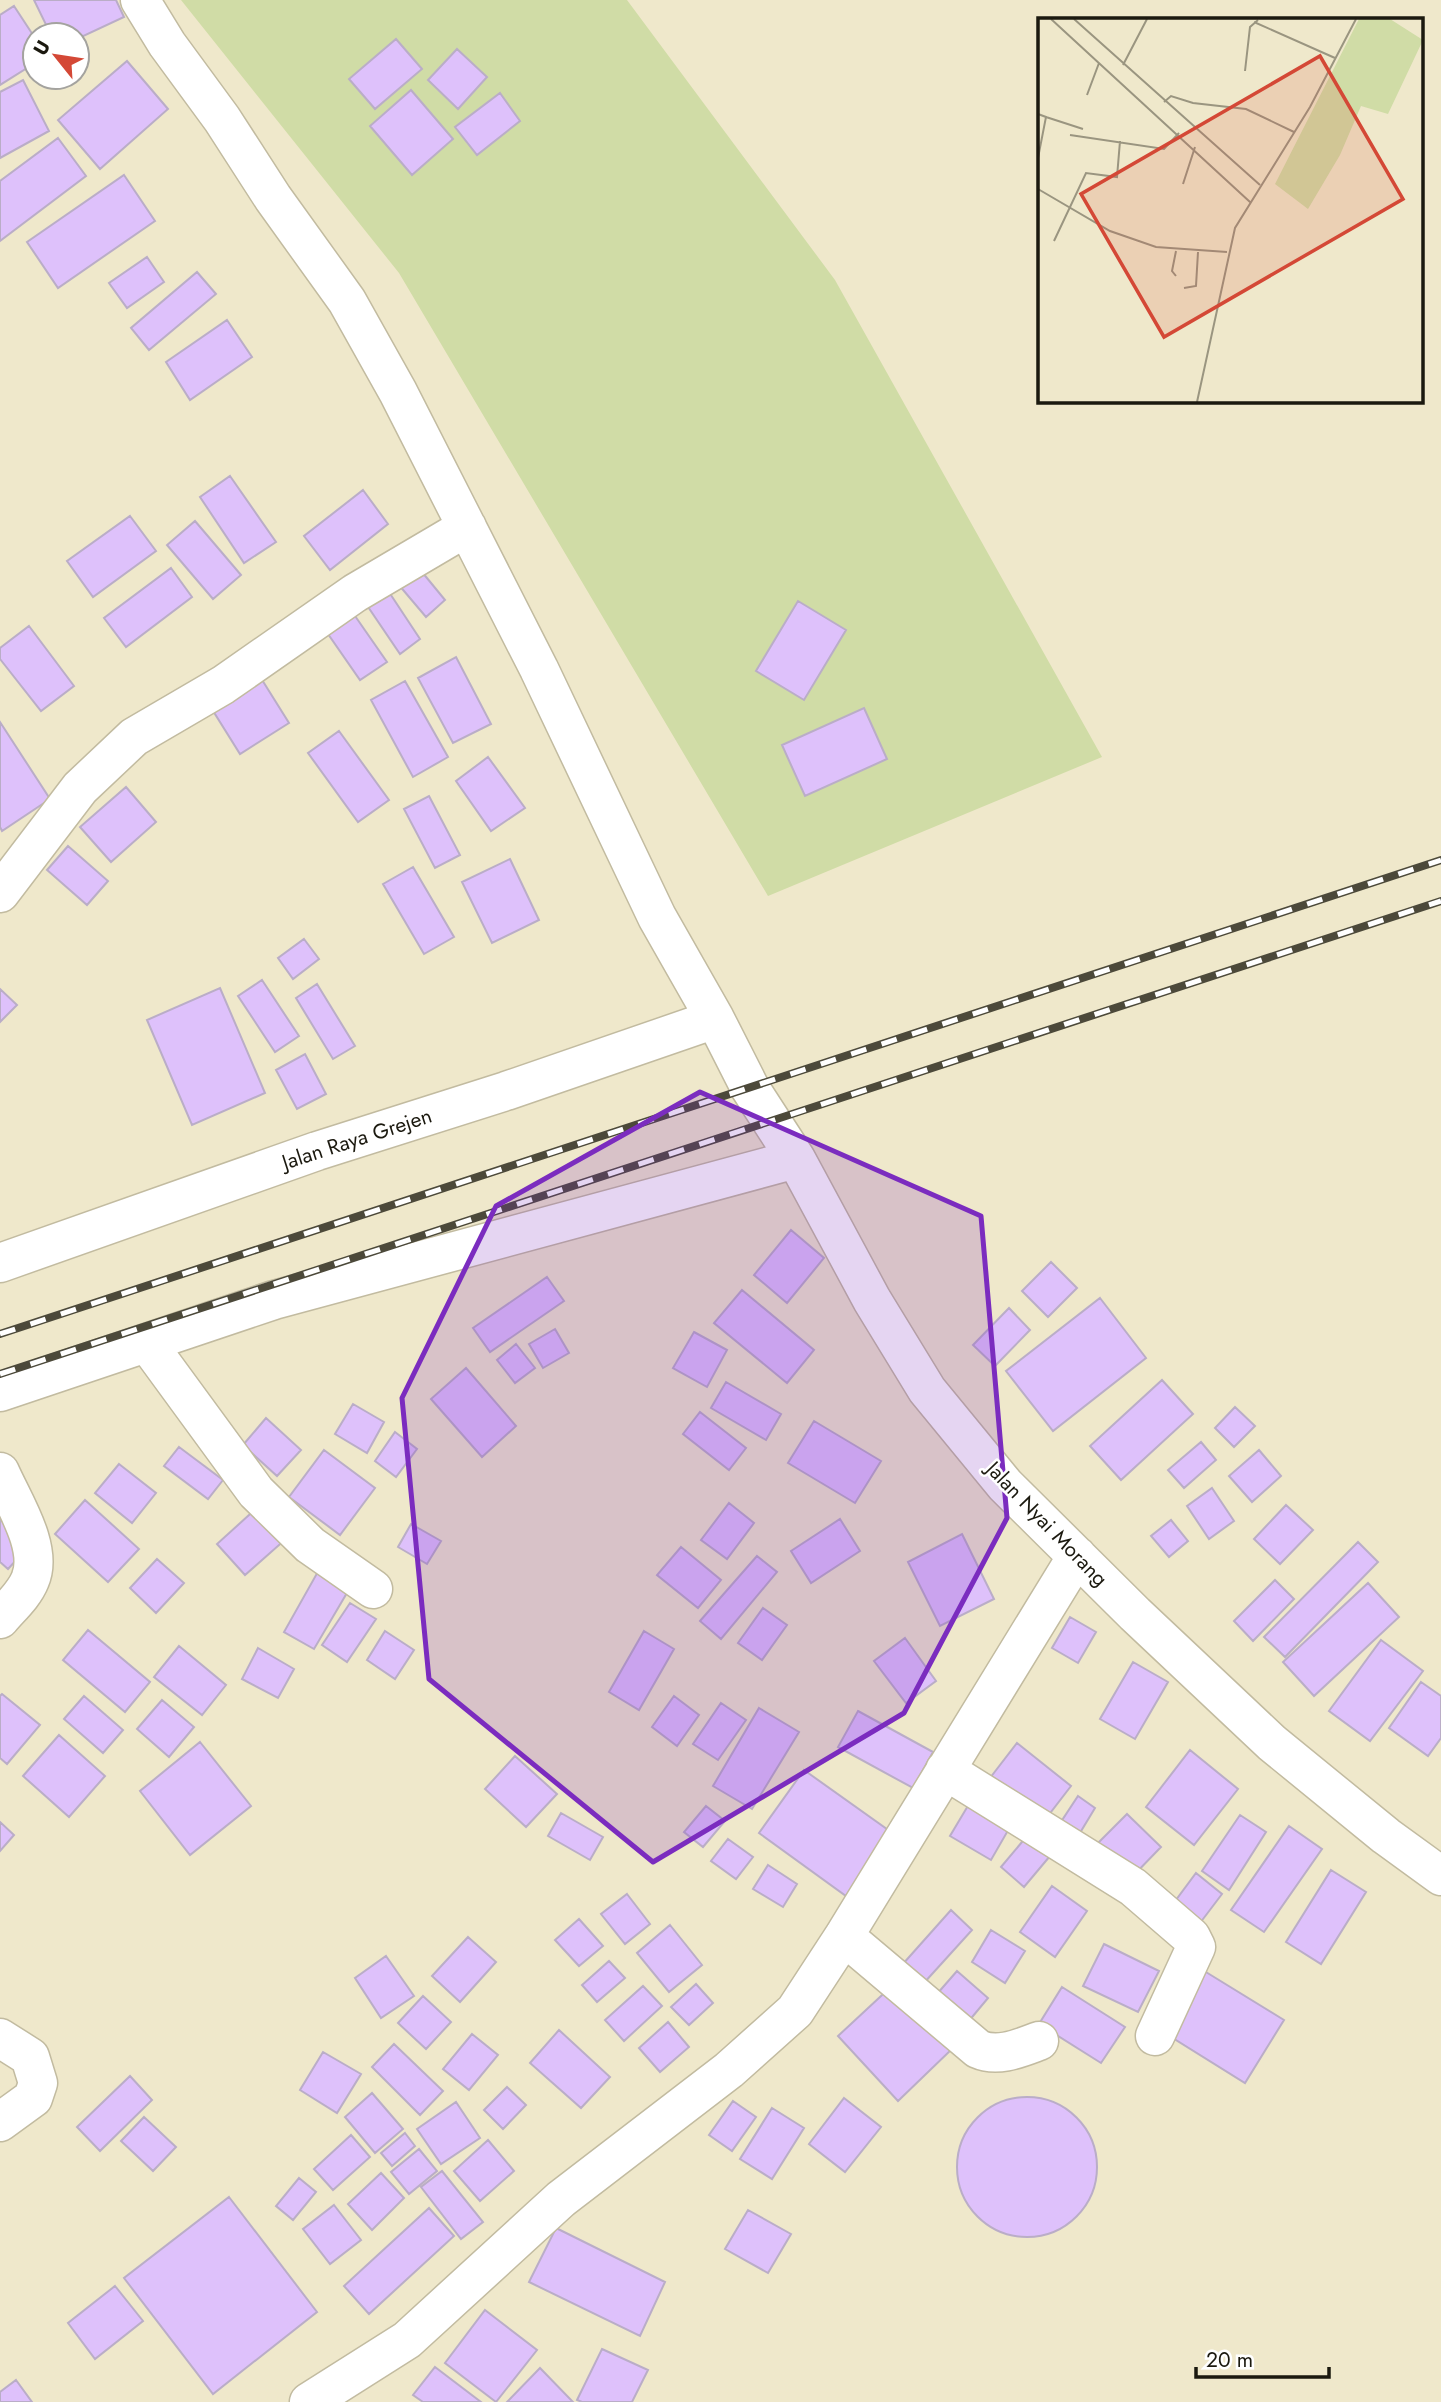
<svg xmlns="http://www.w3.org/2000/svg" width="1441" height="2402" font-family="Jost,sans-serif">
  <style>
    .green { fill: #d0dca6 }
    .building { fill: #dec1fb; stroke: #baadc7; stroke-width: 2 }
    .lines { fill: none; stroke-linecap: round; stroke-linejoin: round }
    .minor-casing { stroke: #c2bba0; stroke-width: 41 }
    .minor { stroke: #fff; stroke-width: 38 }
    .rail-casing { stroke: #4c493a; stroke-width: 8 }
    .rail { stroke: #fff; stroke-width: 5; stroke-dasharray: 16; stroke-linecap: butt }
    .marked { fill: #7b2cbf; fill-opacity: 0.2; stroke: #7b2cbf; stroke-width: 5; stroke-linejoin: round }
    .labels { text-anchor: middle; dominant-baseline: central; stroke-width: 5; stroke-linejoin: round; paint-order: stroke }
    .street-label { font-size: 21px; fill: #1b190f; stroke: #fff }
    .inset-road { fill: none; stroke: #9a9580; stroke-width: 2 }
    .view { fill: #d44836; fill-opacity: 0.15; stroke: #d44836; stroke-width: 3.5 }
    .inset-edge { fill: none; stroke: #1b190f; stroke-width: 3.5 }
  </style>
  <rect width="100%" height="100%" fill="#efe8cb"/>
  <!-- green -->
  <path class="green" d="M181,0H627L835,280L1102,757L768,896L399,273Z"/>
  <!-- building -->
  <path class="building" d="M34,0H116L124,17L77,39V35H51Z
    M14,6L35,38V63L0,85V15Z
    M396,39L422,69L375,109L349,79Z
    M457,49L487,77L458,109L428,80Z
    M127,61L168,109L100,169L58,120Z
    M23,80L49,131L0,158V92Z
    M411,90L453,139L412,175L370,126Z
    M500,93L520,121L477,155L455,127Z
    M58,138L86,176L0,241V181Z
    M124,175L155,221L58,288L27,242Z
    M147,257L164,282L127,308L109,283Z
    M197,272L216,294L149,350L131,328Z
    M227,320L252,357L190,400L166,362Z
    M230,476L276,542L244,563L200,497Z
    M363,490L388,524L330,570L304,536Z
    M130,516L156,551L93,597L67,561Z
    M195,521L241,575L213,599L167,545Z
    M413,561L445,600L426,617L393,578Z
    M171,568L192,597L126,647L104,618Z
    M381,580L420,639L400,654L360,595Z
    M798,601L846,630L804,700L756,671Z
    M346,603L387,662L360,680L319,621Z
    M29,626L74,686L41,711L0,659V648Z
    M456,657L491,724L453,743L418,678Z
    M259,675L289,723L240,754L210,706Z
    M405,681L448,757L413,777L371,700Z
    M864,708L887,759L805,796L782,745Z
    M0,722L50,799L2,831L0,827Z
    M339,731L389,800L358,822L308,753Z
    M488,757L525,808L491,831L456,781Z
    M126,787L156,822L111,862L80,827Z
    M429,796L460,855L435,868L404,809Z
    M68,846L108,881L87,905L47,870Z
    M510,859L539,920L492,943L462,882Z
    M413,867L454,937L424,954L383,884Z
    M304,939L319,959L293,979L278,958Z
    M262,980L299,1036L275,1052L238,996Z
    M317,984L355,1046L333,1059L296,998Z
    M220,988L265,1093L192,1125L147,1020Z
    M0,989L17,1005L0,1022Z
    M305,1054L326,1094L297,1109L276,1070Z
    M791,1230L824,1258L787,1303L754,1275Z
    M1051,1262L1077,1288L1048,1317L1022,1291Z
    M547,1277L564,1301L490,1352L473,1328Z
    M742,1290L814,1350L787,1383L714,1323Z
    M1100,1298L1146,1358L1053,1431L1006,1371Z
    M1009,1308L1030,1330L995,1366L973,1345Z
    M555,1329L569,1353L543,1368L529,1344Z
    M694,1332L727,1350L707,1387L673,1368Z
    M516,1344L535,1368L515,1383L497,1360Z
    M466,1368L516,1426L482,1457L431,1399Z
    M1162,1380L1193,1414L1121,1480L1090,1446Z
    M726,1382L781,1414L766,1440L711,1408Z
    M353,1404L384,1422L367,1453L335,1434Z
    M1235,1407L1255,1426L1234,1447L1215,1428Z
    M700,1412L746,1448L729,1470L683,1434Z
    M266,1418L301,1450L277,1476L243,1445Z
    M814,1421L881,1461L855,1503L788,1463Z
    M395,1432L417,1449L396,1477L375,1461Z
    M1201,1442L1216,1460L1184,1488L1168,1470Z
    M179,1447L223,1480L208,1499L164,1466Z
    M324,1450L375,1488L340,1535L289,1497Z
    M1259,1450L1281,1476L1252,1502L1229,1476Z
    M119,1464L156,1493L132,1523L95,1493Z
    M1212,1488L1234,1521L1209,1539L1187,1506Z
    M85,1500L139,1549L108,1582L55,1534Z
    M729,1503L754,1523L727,1559L701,1540Z
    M1286,1505L1313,1530L1280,1564L1254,1539Z
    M259,1506L287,1538L245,1575L217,1544Z
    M0,1519L30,1545L8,1569L0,1562Z
    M840,1519L860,1551L811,1583L791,1551Z
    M1171,1520L1188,1541L1169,1557L1151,1536Z
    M411,1524L441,1541L427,1564L398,1547Z
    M962,1534L994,1599L940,1626L908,1562Z
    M1358,1542L1378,1562L1285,1657L1264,1637Z
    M681,1547L721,1580L698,1608L657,1575Z
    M757,1556L777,1572L721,1639L700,1621Z
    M157,1559L184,1583L156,1613L130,1588Z
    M320,1568L351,1586L314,1649L284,1632Z
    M1275,1580L1294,1599L1253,1641L1234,1621Z
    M1368,1583L1399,1617L1314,1696L1283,1662Z
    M350,1603L376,1619L347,1662L322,1645Z
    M763,1608L787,1625L762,1660L738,1643Z
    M1070,1617L1096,1632L1078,1663L1052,1648Z
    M88,1630L150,1682L125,1712L63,1660Z
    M385,1631L414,1650L395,1679L367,1660Z
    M644,1631L674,1649L639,1710L609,1692Z
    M905,1638L936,1681L906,1703L874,1661Z
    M1381,1640L1423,1671L1370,1741L1329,1711Z
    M179,1646L226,1685L202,1715L154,1677Z
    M258,1648L294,1669L278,1698L242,1679Z
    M1133,1662L1168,1682L1135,1739L1100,1719Z
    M1421,1682L1441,1696V1738L1428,1756L1389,1728Z
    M2,1694L40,1725L7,1764L0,1758V1696Z
    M84,1696L123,1730L103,1753L64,1719Z
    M674,1696L699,1715L677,1746L652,1727Z
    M162,1700L194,1727L169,1757L137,1729Z
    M721,1703L746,1720L718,1760L693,1744Z
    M759,1708L799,1732L752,1809L713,1786Z
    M858,1711L933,1752L913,1788L838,1747Z
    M59,1735L105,1776L69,1817L23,1776Z
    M200,1742L251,1806L190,1855L140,1791Z
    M1017,1743L1071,1786L1044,1821L990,1778Z
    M1190,1750L1238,1789L1194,1845L1146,1807Z
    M515,1756L557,1794L526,1827L485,1789Z
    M804,1770L891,1832L846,1896L759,1833Z
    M1078,1796L1095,1808L1072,1846L1053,1834Z
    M969,1804L1010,1827L991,1860L950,1836Z
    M706,1806L725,1821L703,1847L684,1832Z
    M561,1813L603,1837L590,1860L548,1836Z
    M1127,1814L1161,1847L1130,1879L1096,1845Z
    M1240,1815L1266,1832L1229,1890L1202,1871Z
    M0,1822L14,1835L0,1851Z
    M1289,1826L1322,1849L1264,1932L1231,1910Z
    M1027,1836L1050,1856L1024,1887L1001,1867Z
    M728,1839L753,1857L736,1879L711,1861Z
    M768,1865L797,1884L783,1907L753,1889Z
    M1331,1870L1366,1892L1321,1964L1286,1942Z
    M1196,1873L1222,1894L1197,1927L1170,1908Z
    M1052,1886L1087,1911L1055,1957L1020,1932Z
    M627,1894L650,1924L625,1944L601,1914Z
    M951,1910L972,1930L923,1984L902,1965Z
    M579,1919L603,1946L579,1966L555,1940Z
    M670,1925L702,1965L669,1992L637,1953Z
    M991,1930L1025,1951L1005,1983L972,1962Z
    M468,1937L496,1962L460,2002L432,1976Z
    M1104,1944L1159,1971L1138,2012L1083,1986Z
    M386,1956L414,1996L381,2018L355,1978Z
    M609,1961L625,1978L597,2002L582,1985Z
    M1201,1969L1284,2020L1245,2083L1163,2032Z
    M957,1971L988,1998L968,2022L937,1994Z
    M696,1984L713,2003L689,2025L671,2007Z
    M894,1984L953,2048L898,2101L838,2036Z
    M643,1986L662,2006L624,2041L605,2020Z
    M1062,1987L1125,2027L1101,2063L1039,2024Z
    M423,1996L451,2022L426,2049L398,2023Z
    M668,2022L689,2047L660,2072L639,2048Z
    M559,2030L610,2077L581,2108L530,2063Z
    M472,2034L498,2055L469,2090L443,2069Z
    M394,2044L443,2091L420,2115L372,2067Z
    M323,2052L361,2074L337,2113L300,2090Z
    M130,2076L152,2100L100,2151L77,2127Z
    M507,2087L526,2105L503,2129L484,2110Z
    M372,2093L403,2129L375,2153L345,2117Z
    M957 2167a70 70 0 1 1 140 0a70 70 0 1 1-140 0Z
    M844,2098L881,2127L845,2172L809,2144Z
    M733,2101L756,2117L732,2151L709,2135Z
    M456,2102L480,2138L441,2164L417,2129Z
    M772,2108L804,2128L772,2179L740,2159Z
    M144,2117L176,2147L153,2171L121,2141Z
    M405,2133L415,2146L392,2166L381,2153Z
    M351,2135L370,2157L333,2190L314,2169Z
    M488,2140L514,2171L480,2201L454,2171Z
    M419,2149L437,2171L409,2194L391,2172Z
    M442,2171L483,2222L461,2239L421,2187Z
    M381,2173L404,2198L372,2230L348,2204Z
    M299,2178L316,2192L293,2220L276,2206Z
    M229,2197L317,2312L213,2394L124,2278Z
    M334,2205L361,2240L330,2264L303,2229Z
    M429,2208L454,2236L369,2314L344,2286Z
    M748,2210L791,2234L768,2273L725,2249Z
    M556,2228L665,2282L640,2336L529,2282Z
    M115,2286L143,2321L95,2359L68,2323Z
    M485,2310L537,2350L496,2402L445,2363Z
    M602,2349L648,2370L632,2402H582L577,2400Z
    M435,2367L481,2402H423L413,2395Z
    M540,2368L573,2402H507Z
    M16,2380L32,2402H0V2392Z"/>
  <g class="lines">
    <defs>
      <path id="minor" d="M140,0L167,44L222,119L273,198L347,301L398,392L539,669L657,917L715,1019L750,1088L796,1159L872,1300L927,1390L1005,1485L1135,1614L1272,1743L1386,1836L1441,1876
        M0,893L80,788L134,737L223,685L355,593L467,527
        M0,1263L317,1151L506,1091L715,1019
        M147,1343L256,1492L310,1545L373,1589
        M0,1392L274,1300L796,1159
        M0,1472C13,1502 44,1548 30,1580C24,1595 10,1607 0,1619
        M945,1770L1133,1887L1191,1937L1196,1947L1155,2036
        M844,1936L978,2049C998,2058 1020,2048 1039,2041
        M0,2038L30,2057L38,2083L33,2098L0,2122
        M309,2402L407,2340L561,2199L729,2070L795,2011L844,1936L1077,1556"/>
    </defs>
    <!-- minor casing -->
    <use href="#minor" class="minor-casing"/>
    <!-- minor -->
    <use href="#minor" class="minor"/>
    <defs>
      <path id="rail" d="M0,1334L1441,860
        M0,1374L1441,901"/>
    </defs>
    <!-- rail casing -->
    <use href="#rail" class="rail-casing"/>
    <!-- rail -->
    <use href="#rail" class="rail"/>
  </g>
  <!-- marked area -->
  <path class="marked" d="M700,1092L981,1216L1007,1518L904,1713L653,1862L429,1679L402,1398L496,1206Z"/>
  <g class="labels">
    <!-- street labels -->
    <g class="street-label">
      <text transform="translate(357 1139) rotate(-18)">Jalan Raya Grejen</text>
      <text transform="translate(1047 1524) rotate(46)">Jalan Nyai Morang</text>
    </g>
  </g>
  <!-- overview -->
  <g transform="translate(1038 18)">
    <rect width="385" height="385" fill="#efe8cb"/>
    <path d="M321,1H352L385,22L350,96L323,88L302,137L270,191L237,166Z" fill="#d0dca6"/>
    <path class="inset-road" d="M13,1L212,184M36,1L222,167M216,4L297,40M85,47L109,1M207,53L212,9L220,2M49,77L61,45M126,84L133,78L155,85L208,91L256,114M0,96L8,99L0,140M8,99L45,111M32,117L126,131L141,115M145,166L157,129M0,171L72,213L118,229L189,234M16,223L48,155L79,159L82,123M138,233L134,253L138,258M146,270L158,268L160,234M159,384L197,210L272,89L318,1"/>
    <path class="view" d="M282,38L365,181L126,319L43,176Z"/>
    <rect width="385" height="385" class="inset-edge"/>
  </g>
  <!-- north arrow -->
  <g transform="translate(56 56) rotate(300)"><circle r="33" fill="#ffffff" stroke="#a4a39f" stroke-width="2"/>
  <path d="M0-5L12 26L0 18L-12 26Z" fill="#d44836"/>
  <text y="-10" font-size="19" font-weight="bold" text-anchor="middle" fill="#1b190f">U</text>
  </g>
  <!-- scale -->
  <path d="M1196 2367v10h133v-10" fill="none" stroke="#1b190f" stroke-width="3.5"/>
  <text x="1206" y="2367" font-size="21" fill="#1b190f" stroke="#ffffff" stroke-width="5" paint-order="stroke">20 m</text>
</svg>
